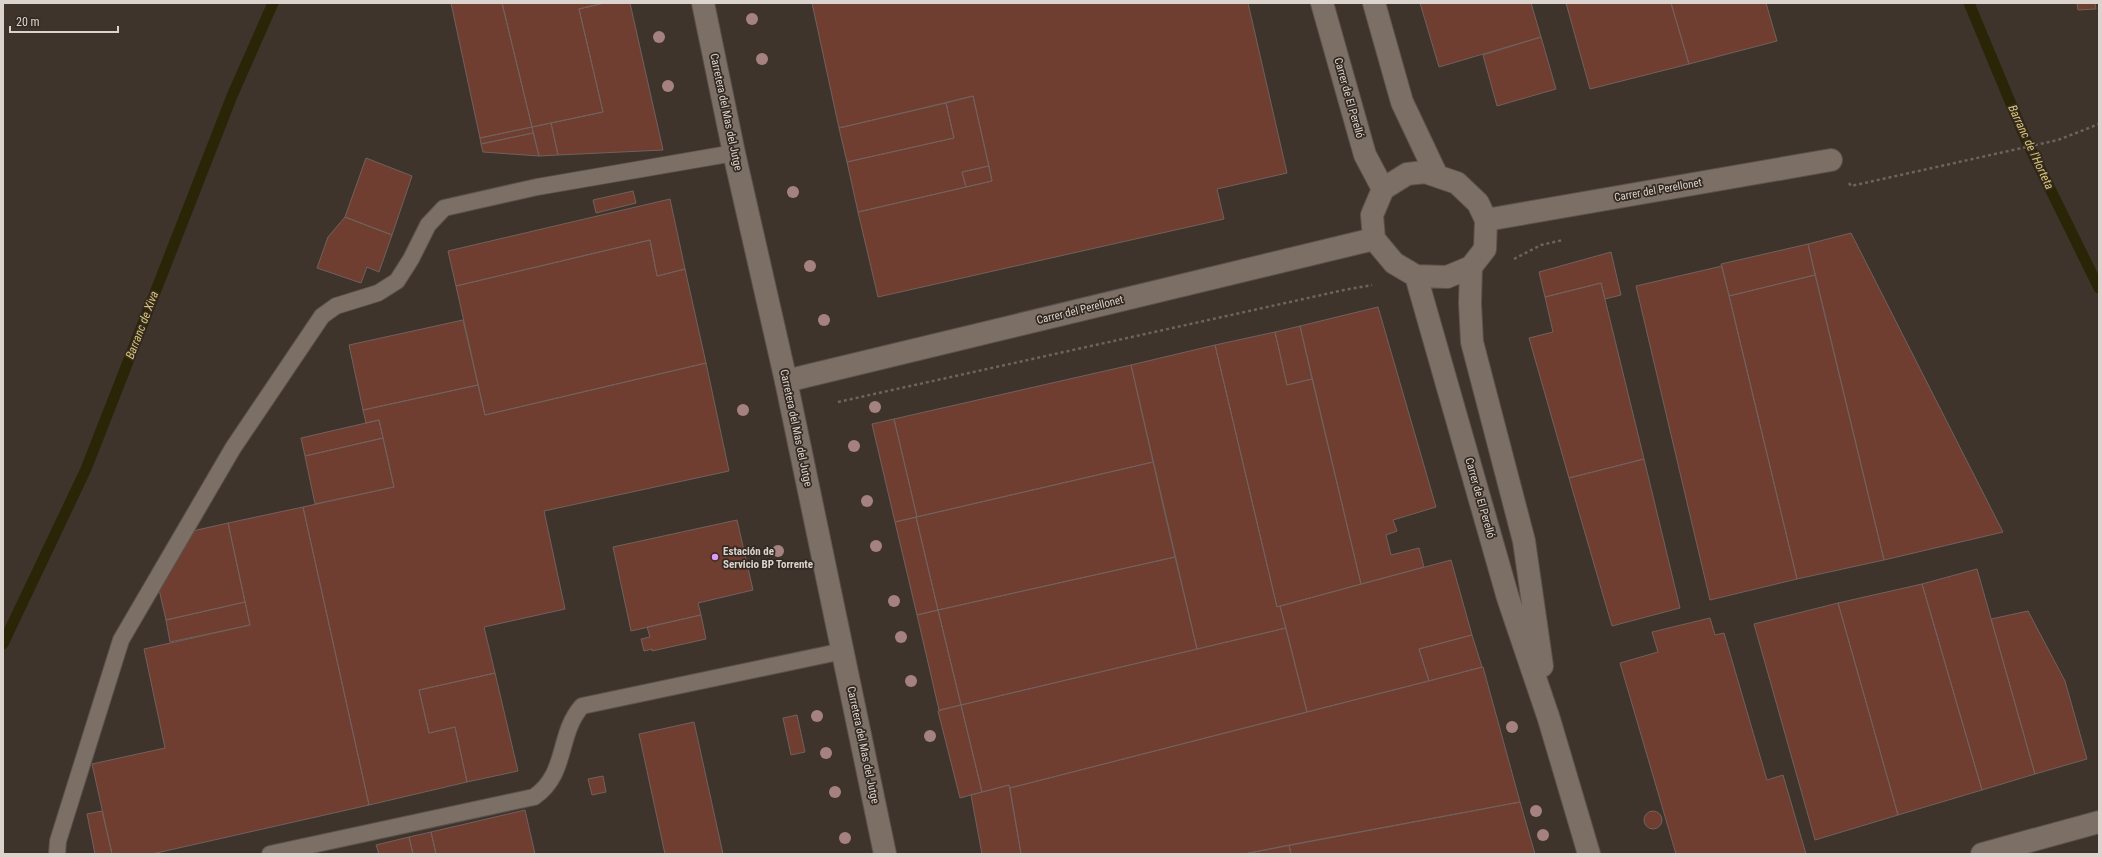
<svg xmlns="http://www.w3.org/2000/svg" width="2102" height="857" font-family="'Roboto Condensed',sans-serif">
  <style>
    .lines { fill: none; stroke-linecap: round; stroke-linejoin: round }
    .stream { stroke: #2b2508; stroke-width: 11 }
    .building { fill: #703e30; stroke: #70615d }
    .lane-casing { stroke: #5b524c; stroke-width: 18 }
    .street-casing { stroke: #5b524c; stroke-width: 24 }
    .secondary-casing { stroke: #5b524c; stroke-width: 24 }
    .path { stroke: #6e645d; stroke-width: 2.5; stroke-dasharray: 3 3; stroke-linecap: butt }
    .lane { stroke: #7c6f66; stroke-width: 16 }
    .street { stroke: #7c6f66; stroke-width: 22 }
    .secondary { stroke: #7c6f66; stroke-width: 22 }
    .tree { fill: #a5827f }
    .poi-dot { fill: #dd99f3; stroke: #342a22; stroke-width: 1.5 }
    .labels { text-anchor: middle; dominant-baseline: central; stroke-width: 3.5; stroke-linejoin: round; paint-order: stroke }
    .street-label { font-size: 11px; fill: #dad3ce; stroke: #342a22 }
    .poi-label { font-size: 11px; font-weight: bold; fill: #dad3ce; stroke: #342a22; text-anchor: start }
    .water-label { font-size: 12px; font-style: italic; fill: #d8c674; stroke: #342a22 }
  </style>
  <rect width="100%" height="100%" fill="#3f342c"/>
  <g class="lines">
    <!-- stream -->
    <path class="stream" d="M1969,3L2026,140L2099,288
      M3,644L86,469L232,96L273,3"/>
  </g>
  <!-- building -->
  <path class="building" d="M451,3H502L532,127L480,138Z
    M502,3H604L579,9L603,112L532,127Z
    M604,3H630L663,150L558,155L551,123L603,112L579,9Z
    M812,3H1248L1287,173L1217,189L1224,219L878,297L858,212L992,181L973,96L839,128Z
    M1420,3H1531L1541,37L1439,67Z
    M1566,3H1671L1689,64L1590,89Z
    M1671,3H1766L1777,41L1689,64Z
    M2077,3H2095L2096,9L2078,10Z
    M1541,37L1556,89L1497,106L1483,55Z
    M973,96L989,166L962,172L966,187L858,212L847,162L954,138L946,103Z
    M946,103L954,138L847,162L839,128Z
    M551,123L558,155L539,156L532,127Z
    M532,127L533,133L481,144L480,138Z
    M533,133L539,156L483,152L481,144Z
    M366,158L412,176L392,235L345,217Z
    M989,166L992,181L966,187L962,172Z
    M633,191L636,203L596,213L593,200Z
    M670,199L685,269L657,276L650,240L456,286L448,251Z
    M345,217L392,235L379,272L367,267L361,283L317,268L328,237Z
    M1851,233L2003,532L1884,560L1808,244Z
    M650,240L657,276L685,269L706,363L485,415L456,286Z
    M1808,244L1815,275L1729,296L1721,264Z
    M1611,252L1621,295L1605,299L1601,283L1545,297L1539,272Z
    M1722,266L1797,579L1710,600L1636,286Z
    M1815,275L1884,560L1797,579L1729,296Z
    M1601,283L1644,459L1569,478L1529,338L1553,332L1545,297Z
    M1378,307L1436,507L1393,520L1397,531L1386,535L1391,555L1419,548L1424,567L1361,584L1300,326Z
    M463,320L478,385L363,410L349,345Z
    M1300,326L1312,379L1287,385L1275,332Z
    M1275,332L1287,385L1312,379L1361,584L1277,607L1215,345Z
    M1215,345L1277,607L1280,606L1286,628L1197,649L1131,365Z
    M706,363L729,471L544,511L565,609L484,627L495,673L419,690L429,733L455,727L467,782L369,805L303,507L394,487L379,420L366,423L363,410L478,385L485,415Z
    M1131,365L1153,462L917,517L894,419Z
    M894,419L917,517L895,522L872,424Z
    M379,420L383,438L305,456L301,438Z
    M383,438L394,487L315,504L305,456Z
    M1644,459L1680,608L1612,626L1569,478Z
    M1153,462L1175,557L938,610L916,517Z
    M303,507L369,805L152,854H112L92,764L165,748L144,649L250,625L228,523Z
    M916,517L938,610L917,615L895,522Z
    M737,520L753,590L698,603L701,615L631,631L613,547Z
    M228,523L245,602L166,620L158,585L188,532Z
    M1175,557L1197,649L961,705L938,610Z
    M1451,560L1472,635L1419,649L1429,681L1307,712L1280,606Z
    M1977,569L2035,774L1982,790L1922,584Z
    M1922,584L1982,790L1898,815L1838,603Z
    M245,602L250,625L170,642L166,620Z
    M1838,603L1898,815L1815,840L1754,624Z
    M938,610L961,705L939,710L917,615Z
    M2028,611L2065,681L2087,759L2035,774L1991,619Z
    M701,615L706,639L652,651V649L644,651L641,639L650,637L647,627Z
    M1710,618L1715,635L1724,633L1767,780L1783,775L1806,854H1676L1620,663L1658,652L1652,632Z
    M1286,628L1307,712L1010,788L1009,785L982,792L961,705Z
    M1472,635L1482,667L1429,681L1419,649Z
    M1483,667L1520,802L1244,854H1021L1010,788Z
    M495,673L518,771L467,782L455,727L429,733L419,690Z
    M961,705L982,792L960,798L938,711Z
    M797,715L805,752L791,755L783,718Z
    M694,722L723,854H665L639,734Z
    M603,776L606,792L592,795L588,779Z
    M1009,785L1021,854H982L971,795Z
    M1520,802L1535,854H1291L1289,845Z
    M525,810L535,854H436L431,832Z
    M102,811L112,854H95L87,814Z
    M1644 820a9 9 0 1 1 18 0a9 9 0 1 1-18 0Z
    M431,832L436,854H413L409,837Z
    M409,837L413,854H379L376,845Z
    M1289,845L1291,854H1244Z"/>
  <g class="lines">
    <defs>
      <path id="lane" d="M57,854L58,841L121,640L233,448L322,316L336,306L378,293L397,281L411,259L428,225L444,208L537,187L734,153
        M270,854L534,797C568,774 557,734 582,706L843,651"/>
      <path id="street" d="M1322,3L1365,155L1383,189
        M1374,3L1402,102L1437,176
        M1425,172L1457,183L1478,203L1486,220L1485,249L1471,267L1447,277L1416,276L1394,263L1374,239L1372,215L1383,189L1407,174Z
        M1486,220L1831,160
        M1471,267L1470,303L1472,342L1524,541L1542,666
        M1416,276L1508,598L1549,719L1589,854
        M786,381L1374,239
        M1982,854L2099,822"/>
      <path id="secondary" d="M703,3L734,153L786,381L885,854"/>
    </defs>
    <!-- lane casing -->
    <use href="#lane" class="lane-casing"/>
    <!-- street casing -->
    <use href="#street" class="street-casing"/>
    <!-- secondary casing -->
    <use href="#secondary" class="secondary-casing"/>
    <!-- path -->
    <path class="path" d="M1849,183L1851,186L2058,140L2099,124
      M1514,259L1541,245L1563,240
      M838,402L1344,290L1372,285"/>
    <!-- lane -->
    <use href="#lane" class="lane"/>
    <!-- street -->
    <use href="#street" class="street"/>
    <!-- secondary -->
    <use href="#secondary" class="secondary"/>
  </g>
  <!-- trees -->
  <g class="tree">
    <circle cx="752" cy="19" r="6"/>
    <circle cx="659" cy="37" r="6"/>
    <circle cx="762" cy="59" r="6"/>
    <circle cx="668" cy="86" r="6"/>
    <circle cx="793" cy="192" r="6"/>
    <circle cx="810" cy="266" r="6"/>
    <circle cx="824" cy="320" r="6"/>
    <circle cx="875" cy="407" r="6"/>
    <circle cx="743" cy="410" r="6"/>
    <circle cx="854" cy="446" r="6"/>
    <circle cx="867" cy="501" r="6"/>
    <circle cx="876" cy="546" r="6"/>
    <circle cx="778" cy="551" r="6"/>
    <circle cx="894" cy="601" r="6"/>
    <circle cx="901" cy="637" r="6"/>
    <circle cx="911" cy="681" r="6"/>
    <circle cx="817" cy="716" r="6"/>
    <circle cx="1512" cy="727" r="6"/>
    <circle cx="930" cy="736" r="6"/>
    <circle cx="826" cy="753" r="6"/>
    <circle cx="835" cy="792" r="6"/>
    <circle cx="1536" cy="811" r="6"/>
    <circle cx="1543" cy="835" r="6"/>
    <circle cx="845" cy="838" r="6"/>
  </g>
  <!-- markers -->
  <circle class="poi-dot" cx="715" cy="557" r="4"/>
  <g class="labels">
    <!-- street labels -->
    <g class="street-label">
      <text transform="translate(1349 98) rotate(74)">Carrer de El Perelló</text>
      <text transform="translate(726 112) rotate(78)">Carretera del Mas del Jutge</text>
      <text transform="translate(1658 190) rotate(-10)">Carrer del Perellonet</text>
      <text transform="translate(1080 310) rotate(-14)">Carrer del Perellonet</text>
      <text transform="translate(796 428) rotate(78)">Carretera del Mas del Jutge</text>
      <text transform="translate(1480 498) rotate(74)">Carrer de El Perelló</text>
      <text transform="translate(863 745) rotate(78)">Carretera del Mas del Jutge</text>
    </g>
    <!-- poi labels -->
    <g class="poi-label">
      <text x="723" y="551">Estación de<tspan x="723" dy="13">Servicio BP Torrente</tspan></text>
    </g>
    <!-- water labels -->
    <g class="water-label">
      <text transform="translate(2031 147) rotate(65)">Barranc de l'Horteta</text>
      <text transform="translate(142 325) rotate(-69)">Barranc de Xiva</text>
    </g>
  </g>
  <!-- border -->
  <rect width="2102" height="857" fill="none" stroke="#dad3ce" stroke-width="8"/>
  <!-- scale -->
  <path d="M10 26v6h108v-6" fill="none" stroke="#dad3ce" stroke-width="2"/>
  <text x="16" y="26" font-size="12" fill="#dad3ce" stroke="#342a22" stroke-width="3" paint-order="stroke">20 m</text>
</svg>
